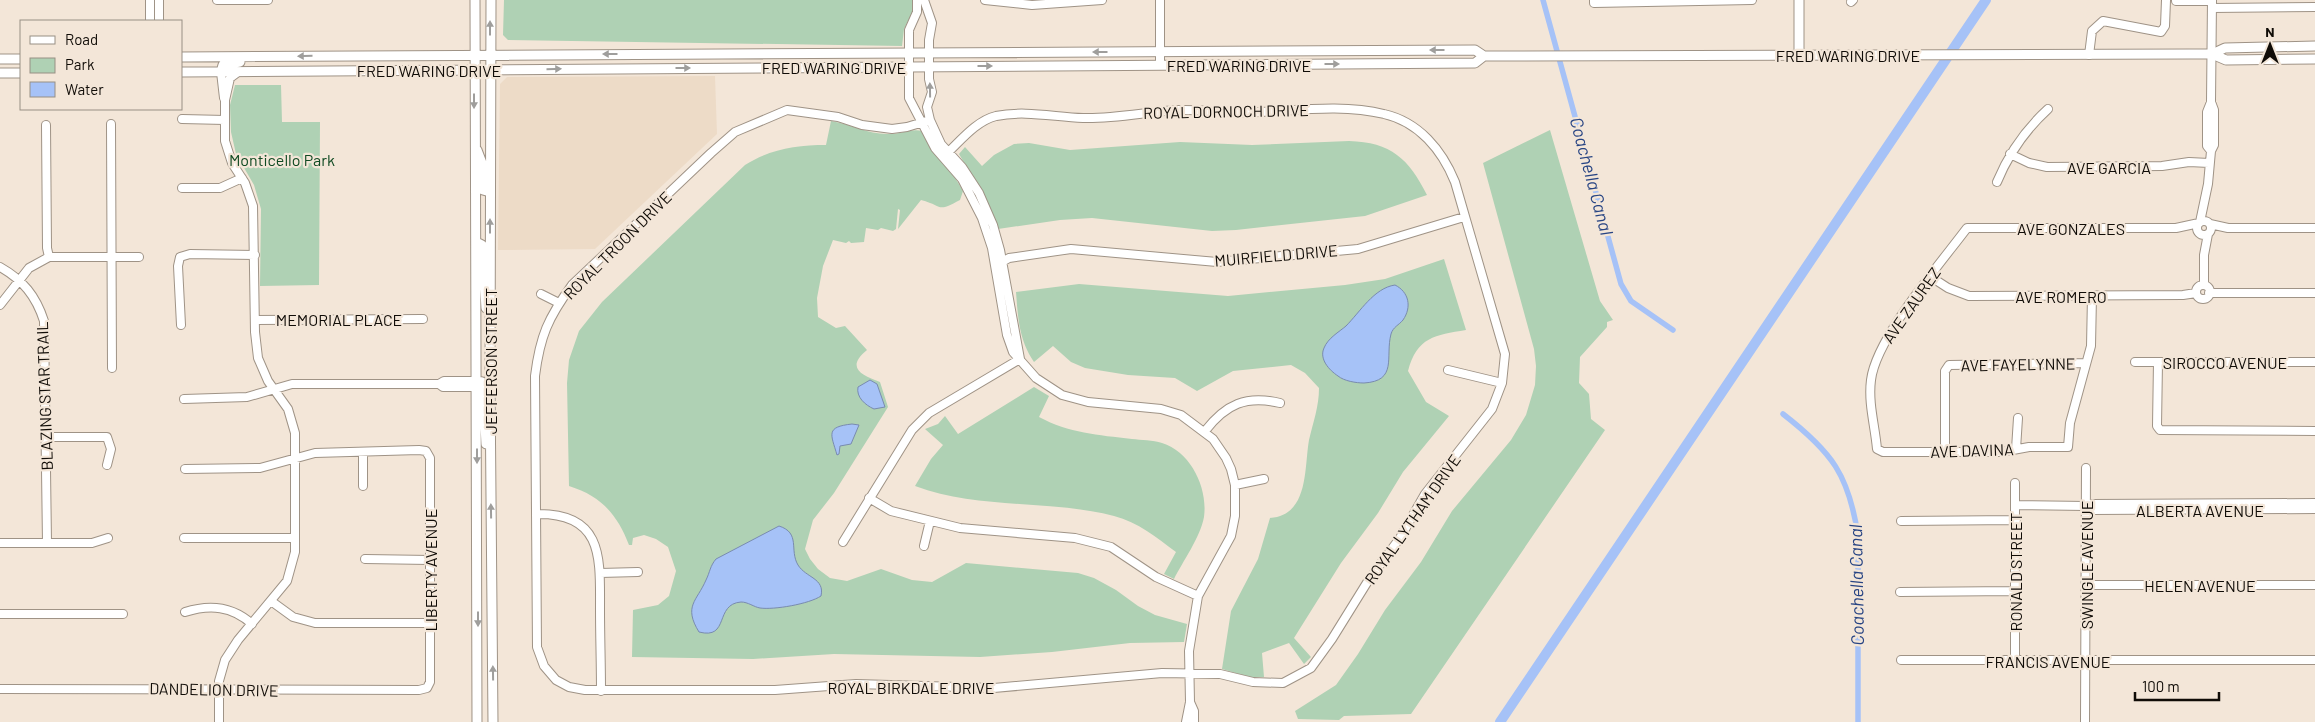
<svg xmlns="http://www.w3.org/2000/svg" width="2315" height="722" font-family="Barlow,sans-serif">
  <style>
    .built { fill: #eddbc7 }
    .green { fill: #afd1b4 }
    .water { fill: #a6c2f7; stroke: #798baf }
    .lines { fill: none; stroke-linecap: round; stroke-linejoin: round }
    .canal { stroke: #a6c2f7; stroke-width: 5.5 }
    .river { stroke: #a6c2f7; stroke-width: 10 }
    .minor-casing { stroke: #9f9386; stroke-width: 10 }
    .major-casing { stroke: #9f9386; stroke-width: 11 }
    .minor { stroke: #fff; stroke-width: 8 }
    .major { stroke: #fff; stroke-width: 9 }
    .oneway { fill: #9f9e9c }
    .labels { text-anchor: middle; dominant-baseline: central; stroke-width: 4.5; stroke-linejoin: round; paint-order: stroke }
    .street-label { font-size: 16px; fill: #100c07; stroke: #f3e6d8 }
    .park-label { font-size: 16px; fill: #104a22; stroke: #f3e6d8 }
    .water-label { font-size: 18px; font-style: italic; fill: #274483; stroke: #f3e6d8 }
  </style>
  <rect width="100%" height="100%" fill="#f3e6d8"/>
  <!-- built -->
  <path class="built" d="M715,76L717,134L595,249L498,250L500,84L507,77Z"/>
  <!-- green -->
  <path class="green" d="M504,0H912L914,9L904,29L902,46L508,40L503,35Z
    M235,85H281L282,122H320L319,285L260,286L261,209L254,185L236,154L231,132L230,105Z
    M831,121C851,124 869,135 890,134C900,134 912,128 922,131C935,152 951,169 963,191L960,200C936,213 944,206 921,200L898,229L900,210L898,209L896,229L893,231L881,228L878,230L866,228L864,242L851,243L849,241L846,243L833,240L823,266L817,298L818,317L836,328L845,326L867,350C845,368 862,375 880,382L888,407L834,493L813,520L805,549L810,559L818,569L830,578L847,581L881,569L912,580L932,582L966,563L1078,573L1094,578L1116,590L1138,606L1155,615L1187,624L1184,642L1130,643L1052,652L980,657L834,654L753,659L632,657L633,610L658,605L669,596L676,571L668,547L656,539L644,535L633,538L632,545H629C617,514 601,496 569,486L567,383L569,360L579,331L602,302L745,165C770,149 797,145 826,145Z
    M1550,130L1600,301L1613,320L1607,322V327L1580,357L1579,383L1589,394L1591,419L1605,430L1411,714L1344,716L1339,720L1298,719L1295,711L1336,685L1358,654L1385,610L1421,562L1452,511L1511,440L1526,415L1535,385L1536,366L1534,349L1483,163Z
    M1349,141C1391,142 1409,159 1427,195L1365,216L1236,230L1212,231L1092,218L1060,220L998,229L987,202L959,154L965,147L982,166L994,155L1014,144L1029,143L1070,150L1180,142L1252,145Z
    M1444,259L1466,330C1435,335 1417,337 1408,371L1426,402L1449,416L1403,472L1378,513L1341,563L1294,638L1311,657L1304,664L1289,643L1262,653L1264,677H1249L1222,669L1231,611L1258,559L1270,518C1309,515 1304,469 1309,440C1313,422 1319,407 1319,388L1305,373L1291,365L1233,371L1197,391L1175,378L1128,375L1085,368L1071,362L1053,346L1034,362C1019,340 1018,318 1016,292L1079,284L1228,296L1345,285L1385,279Z
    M1034,387L1049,396L1039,417C1069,433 1098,435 1132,439C1141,440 1153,440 1162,443C1191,452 1208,488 1204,517C1200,538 1183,561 1174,579L1164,574L1176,552C1157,538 1138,522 1114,516C1049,499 979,510 915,486L931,459L943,445L925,429L938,424L945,416L958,434Z"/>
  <!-- water -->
  <path class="water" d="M1395,285C1409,292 1412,307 1403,320C1399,325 1393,327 1391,334C1385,357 1398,381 1364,383C1356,383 1344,381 1338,376C1329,370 1319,359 1324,348C1328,338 1339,332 1346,326C1360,312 1374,288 1395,285Z
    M870,380L877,384L885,407L874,409C865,405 856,397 858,387Z
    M852,424L859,425L851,444L840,446L839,454L837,455C831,434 825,427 852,424Z
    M779,526C801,533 789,550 798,565C806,578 825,578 821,596C809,604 774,610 760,608C754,607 748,602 741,602C714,604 730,640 699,632C683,606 697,601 706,580C710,572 710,566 716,559Z"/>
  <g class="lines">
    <!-- canal -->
    <path class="canal" d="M1543,0L1621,284L1631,301L1673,330
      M1783,414C1832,452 1849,475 1858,536V722"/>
    <!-- river -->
    <path class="river" d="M1500,722L1986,0"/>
    <defs>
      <path id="minor" d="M159,0V21
        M217,0H268
        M917,0V12L909,30V98L935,148L962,179L982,218L992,248L1007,335L1013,352L1036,378L1062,395L1088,402L1161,409L1181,415L1213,439L1226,458L1231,469L1235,485V516L1231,536L1198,596L1189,651L1190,702L1186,722
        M924,0L932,23L929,40V79L932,92L927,107L930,120L941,144L962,167L979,193L993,225L1000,250L1020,359
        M985,0L1032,5L1102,0
        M1160,0V65
        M1594,0V3L1752,0
        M2176,1H2212
        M1851,2L1853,0
        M2212,8L2315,7
        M150,21V0
        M2089,55L2092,31L2103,21L2161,32L2165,26L2166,0
        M221,72L224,98
        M182,119L225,120
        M930,120L907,127L892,129L862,125L838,117L787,110L735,132L711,153L572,285C548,318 540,336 535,376L537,647L544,666L556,680L569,687L585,690H775L856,684L994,688L1162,673L1220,674L1253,682L1283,683L1311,668L1332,639L1368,581L1400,538L1425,494L1492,409L1502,383L1505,354L1455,182C1442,150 1419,122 1384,114C1345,104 1300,110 1260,112C1233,114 1205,109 1177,110C1146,112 1114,119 1083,118C1054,117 1025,110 996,116C975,121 958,144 943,157
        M111,124L112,368
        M46,125L47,248L49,257
        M2211,151L2207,146V112L2211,102
        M2010,154L2029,163L2047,167L2162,166L2189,162L2209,163
        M1997,182C2009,153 2025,130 2048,109
        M182,188H220L242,178
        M2197 228a7 7 0 1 1 14 0a7 7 0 1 1-14 0Z
        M2200,222L2208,184L2211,151L2214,145V110L2211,102L2212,0
        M2210,224L2228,228H2315
        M995,263L1002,262L1009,258L1071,249L1217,262L1358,249L1464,217
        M0,267C23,280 36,296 44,321L47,543
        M1931,277L1948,288L1969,296L2183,295L2196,293
        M2204,285V255L2208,234
        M2196 292a7 7 0 1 1 14 0a7 7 0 1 1-14 0Z
        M2209,293H2315
        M541,294L559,303
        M2092,296L2091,346L2070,423L2068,447H2029L2002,452H1883L1877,449C1875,426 1868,403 1871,380C1876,338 1940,264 1967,228H2176L2199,223
        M0,305L29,268L49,257H139
        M255,320L423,319
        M181,325L178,266L180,257L190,254L255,255
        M2135,362H2315
        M2158,362L2157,426L2160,430L2315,431
        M1448,370L1502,383
        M439,384L444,381H477
        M184,399L247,397L292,384H439L443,387H477
        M1205,431C1226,404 1246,395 1280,403
        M47,437H107L111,449L107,465
        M2016,449L2018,418
        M363,452V486
        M1945,452V371L1949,365L2086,363
        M2015,483V661
        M1235,485L1264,479
        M869,498L891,511L960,528L1075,538L1111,547L1156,577L1198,596
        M2016,505L2086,506L2091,504L2315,503
        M2086,506L2090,510L2315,509
        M537,514C604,513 600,559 600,609C600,636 601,664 601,691
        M1901,521L2016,520
        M184,538H295
        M843,542L912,430L929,413L1020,359
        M0,543H92L108,538
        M924,546L930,521
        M365,559L430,560
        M600,573L638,572
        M2086,585H2315
        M1900,592L2014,591
        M271,601L293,617L315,623H430
        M185,612C210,604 232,606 252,624
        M0,614H123
        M1901,660H2315
        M0,689L419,690L427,688L430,682V458L426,451L419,450L315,453L260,468L185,469
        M1190,702L1194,711V722
        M219,722V681L225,660L238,640L287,581L295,552V433L288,409L268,381L258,358L255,332L253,206L245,183L232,163L225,141V100L230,78L238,72
        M2085,722L2086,468"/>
      <path id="major" d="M475,0L477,722
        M491,0L490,384L493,722
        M2212,54L2225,48L2315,46
        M1799,56V0
        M181,57L1475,50L1484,56L2190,54H2212L2226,60L2315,59
        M0,59H21
        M181,72L1475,63L1484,56
        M221,72L223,65L240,62
        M0,73H21
        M477,150L482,163L483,190L490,192
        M476,242L482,245L486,308
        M477,381L482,382L483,387L486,444"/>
    </defs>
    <!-- minor casing -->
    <use href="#minor" class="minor-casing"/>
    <!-- major casing -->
    <use href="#major" class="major-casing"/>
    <!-- minor -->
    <use href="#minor" class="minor"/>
    <!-- major -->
    <use href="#major" class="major"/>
  </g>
  <!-- one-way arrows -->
  <defs><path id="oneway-solid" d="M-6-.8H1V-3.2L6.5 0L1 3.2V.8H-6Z" transform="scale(1.25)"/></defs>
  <g class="oneway">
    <use href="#oneway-solid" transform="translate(490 28) rotate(-90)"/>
    <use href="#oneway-solid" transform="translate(1437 50) rotate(180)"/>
    <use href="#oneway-solid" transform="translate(1100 52) rotate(180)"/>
    <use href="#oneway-solid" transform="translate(610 54) rotate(180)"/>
    <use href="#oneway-solid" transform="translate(305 56) rotate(179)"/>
    <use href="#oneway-solid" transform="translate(1332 64)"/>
    <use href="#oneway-solid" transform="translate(985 66)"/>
    <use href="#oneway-solid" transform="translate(683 68)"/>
    <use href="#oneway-solid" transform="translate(554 69) rotate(-1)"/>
    <use href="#oneway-solid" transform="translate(930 90) rotate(-91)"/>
    <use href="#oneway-solid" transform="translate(474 101) rotate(90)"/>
    <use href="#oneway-solid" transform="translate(490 226) rotate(-90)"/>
    <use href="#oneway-solid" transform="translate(477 456) rotate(90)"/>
    <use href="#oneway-solid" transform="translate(491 511) rotate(-91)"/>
    <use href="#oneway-solid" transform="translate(478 619) rotate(90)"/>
    <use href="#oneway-solid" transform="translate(493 673) rotate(-91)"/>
  </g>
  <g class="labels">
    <!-- street labels -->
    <g class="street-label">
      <text x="1848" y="55">FRED WARING DRIVE</text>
      <text x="1239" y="65">FRED WARING DRIVE</text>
      <text x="834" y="67">FRED WARING DRIVE</text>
      <text x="429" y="70">FRED WARING DRIVE</text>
      <text transform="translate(1226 111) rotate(-1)">ROYAL DORNOCH DRIVE</text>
      <text x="2109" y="167">AVE GARCIA</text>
      <text x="2071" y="228">AVE GONZALES</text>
      <text transform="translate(617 245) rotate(-45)">ROYAL TROON DRIVE</text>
      <text transform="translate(1276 255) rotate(-5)">MUIRFIELD DRIVE</text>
      <text x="2061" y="296">AVE ROMERO</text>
      <text transform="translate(1911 305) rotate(-55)">AVE ZAUREZ</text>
      <text x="339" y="319">MEMORIAL PLACE</text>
      <text transform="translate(490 361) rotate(-90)">JEFFERSON STREET</text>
      <text x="2225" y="362">SIROCCO AVENUE</text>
      <text transform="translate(2018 364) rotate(-1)">AVE FAYELYNNE</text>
      <text transform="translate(44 396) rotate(-92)">BLAZING STAR TRAIL</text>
      <text transform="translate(1972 450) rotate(-2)">AVE DAVINA</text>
      <text x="2200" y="510">ALBERTA AVENUE</text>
      <text transform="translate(1412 519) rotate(-55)">ROYAL LYTHAM DRIVE</text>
      <text transform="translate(2086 565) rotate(-90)">SWINGLE AVENUE</text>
      <text transform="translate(430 570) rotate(-90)">LIBERTY AVENUE</text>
      <text transform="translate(2015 572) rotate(-90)">RONALD STREET</text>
      <text x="2200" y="585">HELEN AVENUE</text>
      <text x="2048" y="661">FRANCIS AVENUE</text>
      <text x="911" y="687">ROYAL BIRKDALE DRIVE</text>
      <text transform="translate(214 689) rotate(1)">DANDELION DRIVE</text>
    </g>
    <!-- park labels -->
    <g class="park-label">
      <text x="282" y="159">Monticello Park</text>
    </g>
    <!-- water labels -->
    <g class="water-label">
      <text transform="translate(1592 176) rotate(75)">Coachella Canal</text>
      <text transform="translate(1856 585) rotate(-91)">Coachella Canal</text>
    </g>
  </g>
  <!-- legend -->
  <rect x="20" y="20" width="162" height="90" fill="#f3e6d8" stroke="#988f84"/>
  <rect x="30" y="36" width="25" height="8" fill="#ffffff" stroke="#988f84"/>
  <text x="65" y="45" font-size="15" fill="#100c07">Road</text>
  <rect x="30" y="58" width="25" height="15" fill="#afd1b4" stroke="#988f84"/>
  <text x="65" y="70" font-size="15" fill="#100c07">Park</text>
  <rect x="30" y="82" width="25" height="15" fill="#a6c2f7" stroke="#988f84"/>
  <text x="65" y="95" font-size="15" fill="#100c07">Water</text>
  <!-- north arrow -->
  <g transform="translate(2270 45)" stroke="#f3e6d8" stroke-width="4" paint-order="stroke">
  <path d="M0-4L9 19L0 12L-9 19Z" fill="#100c07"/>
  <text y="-8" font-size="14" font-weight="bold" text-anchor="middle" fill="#100c07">N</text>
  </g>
  <!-- scale -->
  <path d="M2135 692v8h84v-8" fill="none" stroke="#100c07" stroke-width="2.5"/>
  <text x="2142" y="692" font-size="15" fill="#100c07" stroke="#f3e6d8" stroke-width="4" paint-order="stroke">100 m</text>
</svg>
